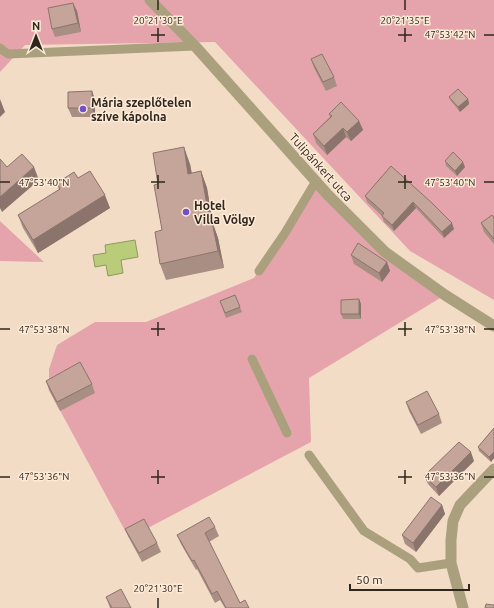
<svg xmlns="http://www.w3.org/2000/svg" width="494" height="608" font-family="Ubuntu,sans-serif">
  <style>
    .green { fill: #e5a4ab }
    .water { fill: #b8cc7a; stroke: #8f9a5e }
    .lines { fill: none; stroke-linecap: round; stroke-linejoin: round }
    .service { stroke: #aba07e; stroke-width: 9 }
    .minor { stroke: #aba07e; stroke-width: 11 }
    .wall { fill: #a98e84 }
    .shaded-wall { fill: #8a746c }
    .building { fill: #c5a59a; stroke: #8a746c }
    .ticks { fill: none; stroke: #2f261d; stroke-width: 1.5 }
    .poi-dot { fill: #7250c9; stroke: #fdead7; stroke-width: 1.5 }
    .labels { text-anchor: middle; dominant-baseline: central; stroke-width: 3; stroke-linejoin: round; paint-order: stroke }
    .poi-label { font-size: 12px; font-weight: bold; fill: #2f261d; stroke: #fdead7; text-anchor: start }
    .street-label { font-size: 12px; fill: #2f261d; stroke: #fdead7 }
    .ticks-label { font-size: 10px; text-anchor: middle; fill: #2f261d; stroke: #fdead7; stroke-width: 3; stroke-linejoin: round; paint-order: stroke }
  </style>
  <rect width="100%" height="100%" fill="#f3dcc5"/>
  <!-- green -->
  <path class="green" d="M0,0H494V300L410,251L215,42L25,45L0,72Z
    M316,181L385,252L445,295L309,378L311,442L129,538L49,390V369L57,345L95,322H146L254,278Z
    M0,221L44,262L0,261Z"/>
  <!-- water -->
  <path class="water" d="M135,240L138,257L121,260L123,273L108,276L106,265L95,267L93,255L106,253L105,245Z"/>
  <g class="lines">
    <!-- service -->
    <path class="service" d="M0,48L8,54L195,46
      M259,271L285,233L316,181
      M252,359L287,433
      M309,455L364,531L410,559L418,568L451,563"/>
    <!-- minor -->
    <path class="minor" d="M150,0L195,46L328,195L385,252L445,295L494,326
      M463,608L451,563V540L453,521L460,505L494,469"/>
  </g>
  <!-- wall -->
  <path class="wall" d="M77,11L81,32L55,37L52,29Z
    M311,59L334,77L337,86L326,91L314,68Z
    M92,91L95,100V117H72L68,108Z
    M449,97L468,99L469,104L460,112L451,101Z
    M329,114L359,121L363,130L351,141L346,137L327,155L316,143L313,134L330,117Z
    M445,161L465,167L457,176L446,166Z
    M190,164L192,173L201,171L207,188L213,224L218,238L224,268L166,280L160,264L162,230L158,184Z
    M391,166L454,229L444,238L416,208L394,231L384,222L382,216L367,202L365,196Z
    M78,178L110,208L38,253L23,228L18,215L59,190L57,183Z
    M494,218V244L484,232L481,223Z
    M351,255L387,262L390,271L382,282L354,264Z
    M235,295L242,312L226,318L220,301Z
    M359,299L361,304V319H343L341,314Z
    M46,381L92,384L95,393L60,411L49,390Z
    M406,402L439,414L442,423L421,434L409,411Z
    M494,428V458L491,462L479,451L478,447Z
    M474,461L439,496L428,484L424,476Z
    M442,505L445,514L416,552L405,544L402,535Z
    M215,527L219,536L209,542L240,603L249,608H225L220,600L215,603L197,569L196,570L181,544L177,535Z
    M125,529L157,543L161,552L142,562L129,538Z
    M106,597L131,608H110Z"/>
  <!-- shaded-wall -->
  <path class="shaded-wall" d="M73,3L77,11L81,32L78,23Z
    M92,91L95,100V117L92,108Z
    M0,99L5,112L0,117Z
    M468,99L469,104L460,112L458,107Z
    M359,121L363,130L351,141L347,132Z
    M343,128L346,137L327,155L324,146Z
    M184,147L190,164L194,190L188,174Z
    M463,162L465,167L457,176L455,171Z
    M34,167L39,180L2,212L0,208V197Z
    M201,171L207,188L213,224L218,238L224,268L218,251L210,222Z
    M105,195L110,208L38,253L33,240Z
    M413,202L416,208L394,231L392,225Z
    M452,223L454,229L444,238L442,232Z
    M387,262L390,271L382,282L379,273Z
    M359,299L361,304V319L359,314Z
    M471,452L474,461L439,496L436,487Z
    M494,452V458L491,462L489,457Z
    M442,505L445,514L416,552L413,543Z"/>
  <!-- building -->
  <path class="building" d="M73,3L78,23L52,29L48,8Z
    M322,54L334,77L323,82L311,59Z
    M458,89L468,99L458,107L449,97Z
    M92,91V108H68V92Z
    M341,102L359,121L347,132L343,128L324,146L313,134L332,116L329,114Z
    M184,147L188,174L201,171L210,222H212L218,251L160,264L155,232L162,230L154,185L158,184L153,153Z
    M453,152L463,162L455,171L445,161Z
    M22,154L34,167L0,197V159L7,167Z
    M391,166L432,203L452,223L442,232L413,202L392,225L382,216L384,213L365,196Z
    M90,171L105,195L33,240L18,215L60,189L57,183L74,172L78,178Z
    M492,215L494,218V239L481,223Z
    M358,243L387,262L379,273L351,255Z
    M235,295L240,307L225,313L220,301Z
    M359,299V314H341V300Z
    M80,362L92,384L57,402L46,381Z
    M427,391L439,414L418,425L406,402Z
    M494,428V452L489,457L478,447Z
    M459,442L471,452L436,487L424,476Z
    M431,497L442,505L413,543L402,535Z
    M209,517L215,527L205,533L240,603L245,600L249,608H226L217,591L212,594L194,560L192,561L177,535Z
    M144,519L157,543L139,553L125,529Z
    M121,589L131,608H112L106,597Z
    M486,604L494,605V608H485Z"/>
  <!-- ticks -->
  <path class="ticks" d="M158,0V10M405,0V10M158,28V42M405,28V42M151,35H165M398,35H412M484,35H494M158,175V189M405,175V189M0,182H10M151,182H165M398,182H412M484,182H494M158,322V336M405,322V336M0,329H10M151,329H165M398,329H412M484,329H494M158,470V484M405,470V484M0,477H10M151,477H165M398,477H412M484,477H494M158,598V608"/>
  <!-- markers -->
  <g class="poi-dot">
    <circle cx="83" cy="109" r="4"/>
    <circle cx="186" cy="212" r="4"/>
  </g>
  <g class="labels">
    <!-- poi labels -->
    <g class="poi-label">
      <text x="91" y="102">Mária szeplőtelen<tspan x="91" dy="14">szíve kápolna</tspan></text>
      <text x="194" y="205">Hotel<tspan x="194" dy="14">Villa Völgy</tspan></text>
    </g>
    <!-- street labels -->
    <g class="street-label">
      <text transform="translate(321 167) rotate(48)">Tulipánkert utca</text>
    </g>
  </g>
  <g class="ticks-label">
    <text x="158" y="24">20°21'30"E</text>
    <text x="405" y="24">20°21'35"E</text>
    <text x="450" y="38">47°53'42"N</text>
    <text x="44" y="186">47°53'40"N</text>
    <text x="450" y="186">47°53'40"N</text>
    <text x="44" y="333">47°53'38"N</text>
    <text x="450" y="333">47°53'38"N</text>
    <text x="44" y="480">47°53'36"N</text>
    <text x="450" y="480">47°53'36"N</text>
    <text x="158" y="592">20°21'30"E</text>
  </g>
  <!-- north arrow -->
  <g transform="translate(36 36)" stroke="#fdead7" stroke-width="3" paint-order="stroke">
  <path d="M0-3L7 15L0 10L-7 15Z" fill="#2f261d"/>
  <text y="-6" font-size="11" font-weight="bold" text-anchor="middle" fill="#2f261d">N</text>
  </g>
  <!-- scale -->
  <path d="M350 584v6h119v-6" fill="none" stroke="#2f261d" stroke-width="2"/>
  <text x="356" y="584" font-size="12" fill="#2f261d" stroke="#fdead7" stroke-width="3" paint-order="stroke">50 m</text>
</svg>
